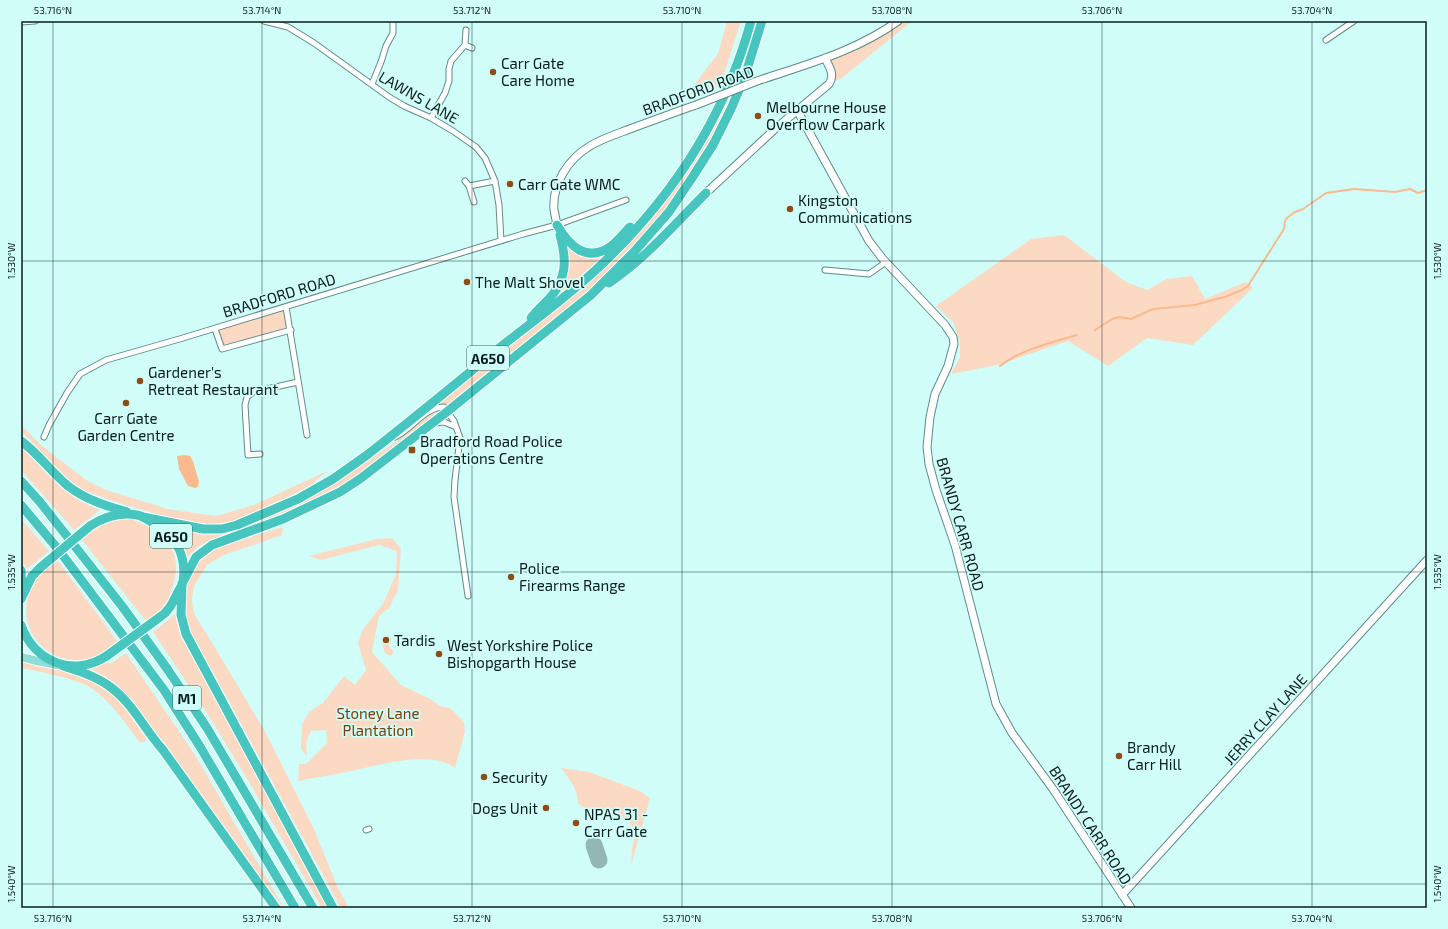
<svg xmlns="http://www.w3.org/2000/svg" width="1448" height="929" font-family="'Exo 2',sans-serif">
  <style>
    .green { fill: #fbd9c2 }
    .water { fill: #faba8d }
    .lines { fill: none; stroke-linecap: round; stroke-linejoin: round }
    .stream { stroke: #faba8d; stroke-width: 2 }
    .taxiway { stroke: #93b8b4; stroke-width: 17 }
    .street-casing { stroke: #608b87; stroke-width: 7 }
    .secondary-casing { stroke: #608b87; stroke-width: 9 }
    .primary-casing { stroke: #fff; stroke-width: 10 }
    .highway-casing { stroke: #fff; stroke-width: 11 }
    .street { stroke: #fff; stroke-width: 5 }
    .secondary { stroke: #fff; stroke-width: 7 }
    .primary { stroke: #90ddd8; stroke-width: 8 }
    .highway { stroke: #46c6be; stroke-width: 9 }
    .secondary-bridge-casing { stroke: #608b87; stroke-width: 9; stroke-linecap: butt }
    .highway-bridge-casing { stroke: #fff; stroke-width: 11; stroke-linecap: butt }
    .secondary-bridge { stroke: #fff; stroke-width: 7 }
    .highway-bridge { stroke: #46c6be; stroke-width: 9 }
    .ticks { fill: none; stroke: #0a1c1b; stroke-width: 1; stroke-opacity: 0.45 }
    .poi-dot { fill: #8d4d15; stroke: #d0fef9; stroke-width: 1.5 }
    .labels { text-anchor: middle; dominant-baseline: central; stroke-width: 3.5; stroke-linejoin: round; paint-order: stroke }
    .shield { fill: #d0fef9; stroke: #45605e; stroke-width: 1 }
    .shield-label { font-size: 14px; font-weight: bold; fill: #0a1c1b }
    .poi-label { font-size: 15px; fill: #0a1c1b; stroke: #d0fef9; text-anchor: start }
    .street-label { font-size: 15px; fill: #0a1c1b; stroke: #d0fef9 }
    .park-label { font-size: 15px; fill: #79400a; stroke: #d0fef9 }
    .neatline { fill: none; stroke: #0a1c1b; stroke-width: 1.5 }
    .ticks-label { font-size: 10px; text-anchor: middle; fill: #0a1c1b }
  </style>
  <rect width="100%" height="100%" fill="#d0fef9"/>
  <!-- green -->
  <path class="green" d="M727,21H741L720,86L690,95L693,86L718,54Z
    M898,21H912L842,78L829,84L832,80L825,58Z
    M730,103L712,138L675,198L659,218L622,259L573,304L447,406L438,404L651,218C681,181 704,147 726,104Z
    M1064,235L1126,282L1147,290L1167,279L1192,276L1205,299L1246,282L1253,288L1193,345L1147,338L1108,366L1068,341L998,365L951,374L960,357V342L953,322L936,306L1031,239Z
    M571,250L583,255H603V257L563,291L562,289C568,277 570,265 569,252Z
    M286,307L291,330L222,349L215,329Z
    M433,412L435,416L347,484L323,496L271,518L208,541L198,547L188,557L181,540L171,527L172,526L243,527L271,516L296,504L339,480L396,442Z
    M21,425L41,445L86,480L106,490L168,509L216,516L254,505L327,471L311,485L290,496L240,518L239,520L219,525H206L191,524L113,501L85,491L64,478L36,450L34,444L21,431Z
    M21,447C45,471 67,499 100,510L74,530L21,470Z
    M130,518C143,524 157,530 167,541C180,556 177,577 170,594C169,599 167,605 163,608C158,613 151,617 146,621L82,540C99,525 107,521 130,518Z
    M21,519L49,551L28,568H24L21,554Z
    M283,527L282,535L224,555L207,565L194,586L192,599L194,614L211,641L266,733L313,827L337,886L349,908H341L195,639L190,636L184,619L186,594L187,585L199,562L209,553L219,547Z
    M392,538L401,549L398,590L389,608L379,616L372,652L401,685L430,699L440,706L450,708L464,722L465,732L455,768C430,749 375,766 347,772C331,775 315,778 298,781L299,764H306L327,743L326,730L311,731L306,743L307,756L301,749L302,724L310,711L323,703L344,676L355,685L366,670L358,643L363,629L383,604L396,574L397,551L379,545L321,560L309,556L377,539Z
    M58,561L117,641L102,653L103,654C54,677 6,629 35,582C40,573 49,567 58,561Z
    M175,614L180,635L329,908H322L249,782L207,713L153,632Z
    M387,636L391,638V642L389,647L394,651L392,655L390,656L385,653L381,641L383,637Z
    M126,653L195,755L284,908H281L134,702L116,684L91,669L108,662L110,664Z
    M21,661C50,669 87,673 111,694C126,707 136,724 147,740L140,743C126,724 111,701 91,688C77,679 38,671 21,668Z
    M561,768L589,772L640,791L650,798L631,866L632,848L636,831L627,820L611,811L591,812L578,804C578,789 570,780 561,768Z"/>
  <!-- water -->
  <path class="water" d="M185,455L190,456L193,461L199,482L198,487L195,488L188,486L179,469L177,456Z"/>
  <g class="lines">
    <!-- stream -->
    <path class="stream" d="M1095,330L1112,319L1119,317L1131,319L1153,309L1195,305L1220,298L1225,297L1242,290L1248,286L1263,262L1284,229L1285,221L1287,218L1295,212L1303,209L1326,193L1354,189L1395,192L1410,189L1418,193L1427,190
      M1000,366C1020,350 1053,342 1077,335"/>
    <!-- taxiway -->
    <path class="taxiway" d="M594,845L599,860"/>
    <defs>
      <path id="street" d="M264,21L288,27L314,43L389,97L404,106L431,118L453,131L476,147L485,158L495,181L499,205L501,241
        M21,22L35,21
        M1326,40L1354,21
        M465,45L472,48
        M372,84L381,62L386,46L393,33V21
        M431,118L445,93L449,81V69L451,61L465,45L466,30
        M465,181L469,186L474,202
        M469,186L495,181
        M825,270L869,274L886,262
        M286,307L307,435
        M215,329L222,349L291,330
        M434,423L444,422L456,427
        M44,437L49,425L67,393L80,374L106,360L183,338L523,234L557,225L626,200
        M395,437C412,429 425,407 444,407L454,421L460,438L455,480L454,497L468,596
        M260,454L248,455L245,405L247,397L253,392L298,382
        M366,830L369,829"/>
      <path id="secondary" d="M757,81C805,65 857,51 898,21
        M797,110L869,241L882,258L945,325L953,337L954,344L948,366L935,394L930,417L927,447L929,464L936,490L955,545L996,704L1012,733L1053,789L1131,908
        M706,193L775,129L829,84C835,75 830,68 825,58
        M557,225C556,220 555,215 554,210C552,184 568,159 590,146C603,138 620,133 635,127C655,120 675,112 696,105
        M1122,895L1427,560"/>
      <path id="primary" d="M21,657L37,661L57,665"/>
      <path id="highway" d="M557,225C569,245 585,263 610,247C617,242 624,233 630,227
        M609,283C645,259 675,224 706,193
        M531,318C536,311 542,306 548,300C567,280 567,260 560,235
        M21,441C39,454 51,472 68,486C86,500 107,506 127,512
        M21,481L40,502L122,606L168,670L207,728L313,908
        M21,505L58,549L164,690L199,745L295,908
        M143,517L203,529H222L237,525L298,499L333,479L367,455C413,419 458,382 503,345C536,319 571,294 601,265C673,197 725,117 751,21
        M90,526C104,517 120,512 137,515C143,516 148,520 153,523C175,535 187,555 183,582C182,586 178,591 176,596C172,604 168,612 160,617
        M21,570L22,593
        M183,582L196,557L212,545L283,519L340,492L360,479L448,411L591,295L634,252L669,212L692,178L713,145L731,109L745,76L762,21
        M182,583L181,615L186,634L333,908
        M21,599L32,576L41,567
        M21,625C34,663 75,678 108,655
        M63,666C79,671 95,676 109,686C132,702 144,729 163,750L276,908"/>
    </defs>
    <!-- street casing -->
    <use href="#street" class="street-casing"/>
    <!-- secondary casing -->
    <use href="#secondary" class="secondary-casing"/>
    <!-- primary casing -->
    <use href="#primary" class="primary-casing"/>
    <!-- highway casing -->
    <use href="#highway" class="highway-casing"/>
    <!-- street -->
    <use href="#street" class="street"/>
    <!-- secondary -->
    <use href="#secondary" class="secondary"/>
    <!-- primary -->
    <use href="#primary" class="primary"/>
    <!-- highway -->
    <use href="#highway" class="highway"/>
    <defs>
      <path id="secondary-bridge" d="M696,105L757,81"/>
      <path id="highway-bridge" d="M41,567L90,526
        M108,655L160,617"/>
    </defs>
    <!-- secondary-bridge casing -->
    <use href="#secondary-bridge" class="secondary-bridge-casing"/>
    <!-- highway-bridge casing -->
    <use href="#highway-bridge" class="highway-bridge-casing"/>
    <!-- secondary-bridge -->
    <use href="#secondary-bridge" class="secondary-bridge"/>
    <!-- highway-bridge -->
    <use href="#highway-bridge" class="highway-bridge"/>
  </g>
  <!-- ticks -->
  <path class="ticks" d="M53,21V908M262,21V908M472,21V908M682,21V908M892,21V908M1102,21V908M1312,21V908M21,261H1427M21,572H1427M21,884H1427"/>
  <!-- markers -->
  <g class="poi-dot">
    <circle cx="493" cy="72" r="4"/>
    <circle cx="758" cy="116" r="4"/>
    <circle cx="510" cy="184" r="4"/>
    <circle cx="790" cy="209" r="4"/>
    <circle cx="467" cy="282" r="4"/>
    <circle cx="140" cy="381" r="4"/>
    <circle cx="126" cy="403" r="4"/>
    <rect x="408" y="446" width="8" height="8" rx="2"/>
    <circle cx="511" cy="577" r="4"/>
    <circle cx="386" cy="640" r="4"/>
    <circle cx="439" cy="654" r="4"/>
    <circle cx="1119" cy="756" r="4"/>
    <circle cx="484" cy="777" r="4"/>
    <circle cx="546" cy="808" r="4"/>
    <circle cx="576" cy="823" r="4"/>
  </g>
  <g class="labels">
    <!-- shield labels -->
    <g class="shield">
      <rect x="467" y="346" width="42" height="24" rx="3"/>
      <rect x="150" y="524" width="42" height="24" rx="3"/>
      <rect x="173" y="686" width="28" height="24" rx="3"/>
    </g>
    <g class="shield-label">
      <text x="488" y="358">A650</text>
      <text x="171" y="536">A650</text>
      <text x="187" y="698">M1</text>
    </g>
    <!-- poi labels -->
    <g class="poi-label">
      <text x="501" y="63">Carr Gate<tspan x="501" dy="17">Care Home</tspan></text>
      <text x="766" y="107">Melbourne House<tspan x="766" dy="17">Overflow Carpark</tspan></text>
      <text x="518" y="184">Carr Gate WMC</text>
      <text x="798" y="200">Kingston<tspan x="798" dy="17">Communications</tspan></text>
      <text x="475" y="282">The Malt Shovel</text>
      <text x="148" y="372">Gardener's<tspan x="148" dy="17">Retreat Restaurant</tspan></text>
      <text x="126" y="418" text-anchor="middle">Carr Gate<tspan x="126" dy="17">Garden Centre</tspan></text>
      <text x="420" y="441">Bradford Road Police<tspan x="420" dy="17">Operations Centre</tspan></text>
      <text x="519" y="568">Police<tspan x="519" dy="17">Firearms Range</tspan></text>
      <text x="394" y="640">Tardis</text>
      <text x="447" y="645">West Yorkshire Police<tspan x="447" dy="17">Bishopgarth House</tspan></text>
      <text x="1127" y="747">Brandy<tspan x="1127" dy="17">Carr Hill</tspan></text>
      <text x="492" y="777">Security</text>
      <text x="538" y="808" text-anchor="end">Dogs Unit</text>
      <text x="584" y="814">NPAS 31 -<tspan x="584" dy="17">Carr Gate</tspan></text>
    </g>
    <!-- street labels -->
    <g class="street-label">
      <text transform="translate(698 90) rotate(-20)">BRADFORD ROAD</text>
      <text transform="translate(419 97) rotate(30)">LAWNS LANE</text>
      <text transform="translate(279 295) rotate(-17)">BRADFORD ROAD</text>
      <text transform="translate(961 524) rotate(74)">BRANDY CARR ROAD</text>
      <text transform="translate(1265 719) rotate(-48)">JERRY CLAY LANE</text>
      <text transform="translate(1091 825) rotate(57)">BRANDY CARR ROAD</text>
    </g>
    <!-- park labels -->
    <g class="park-label">
      <text x="378" y="713">Stoney Lane<tspan x="378" dy="17">Plantation</tspan></text>
    </g>
  </g>
  <!-- border -->
  <rect width="1448" height="929" fill="none" stroke="#d0fef9" stroke-width="44"/>
  <rect x="22" y="22" width="1404" height="885" class="neatline"/>
  <g class="ticks-label">
    <text x="53" y="14">53.716°N</text>
    <text x="262" y="14">53.714°N</text>
    <text x="472" y="14">53.712°N</text>
    <text x="682" y="14">53.710°N</text>
    <text x="892" y="14">53.708°N</text>
    <text x="1102" y="14">53.706°N</text>
    <text x="1312" y="14">53.704°N</text>
    <text transform="translate(1437 261) rotate(-90)" y="4">1.530°W</text>
    <text transform="translate(11 261) rotate(-90)" y="4">1.530°W</text>
    <text transform="translate(1437 572) rotate(-90)" y="4">1.535°W</text>
    <text transform="translate(11 572) rotate(-90)" y="4">1.535°W</text>
    <text transform="translate(1437 884) rotate(-90)" y="4">1.540°W</text>
    <text transform="translate(11 884) rotate(-90)" y="4">1.540°W</text>
    <text x="53" y="922">53.716°N</text>
    <text x="262" y="922">53.714°N</text>
    <text x="472" y="922">53.712°N</text>
    <text x="682" y="922">53.710°N</text>
    <text x="892" y="922">53.708°N</text>
    <text x="1102" y="922">53.706°N</text>
    <text x="1312" y="922">53.704°N</text>
  </g>
</svg>
